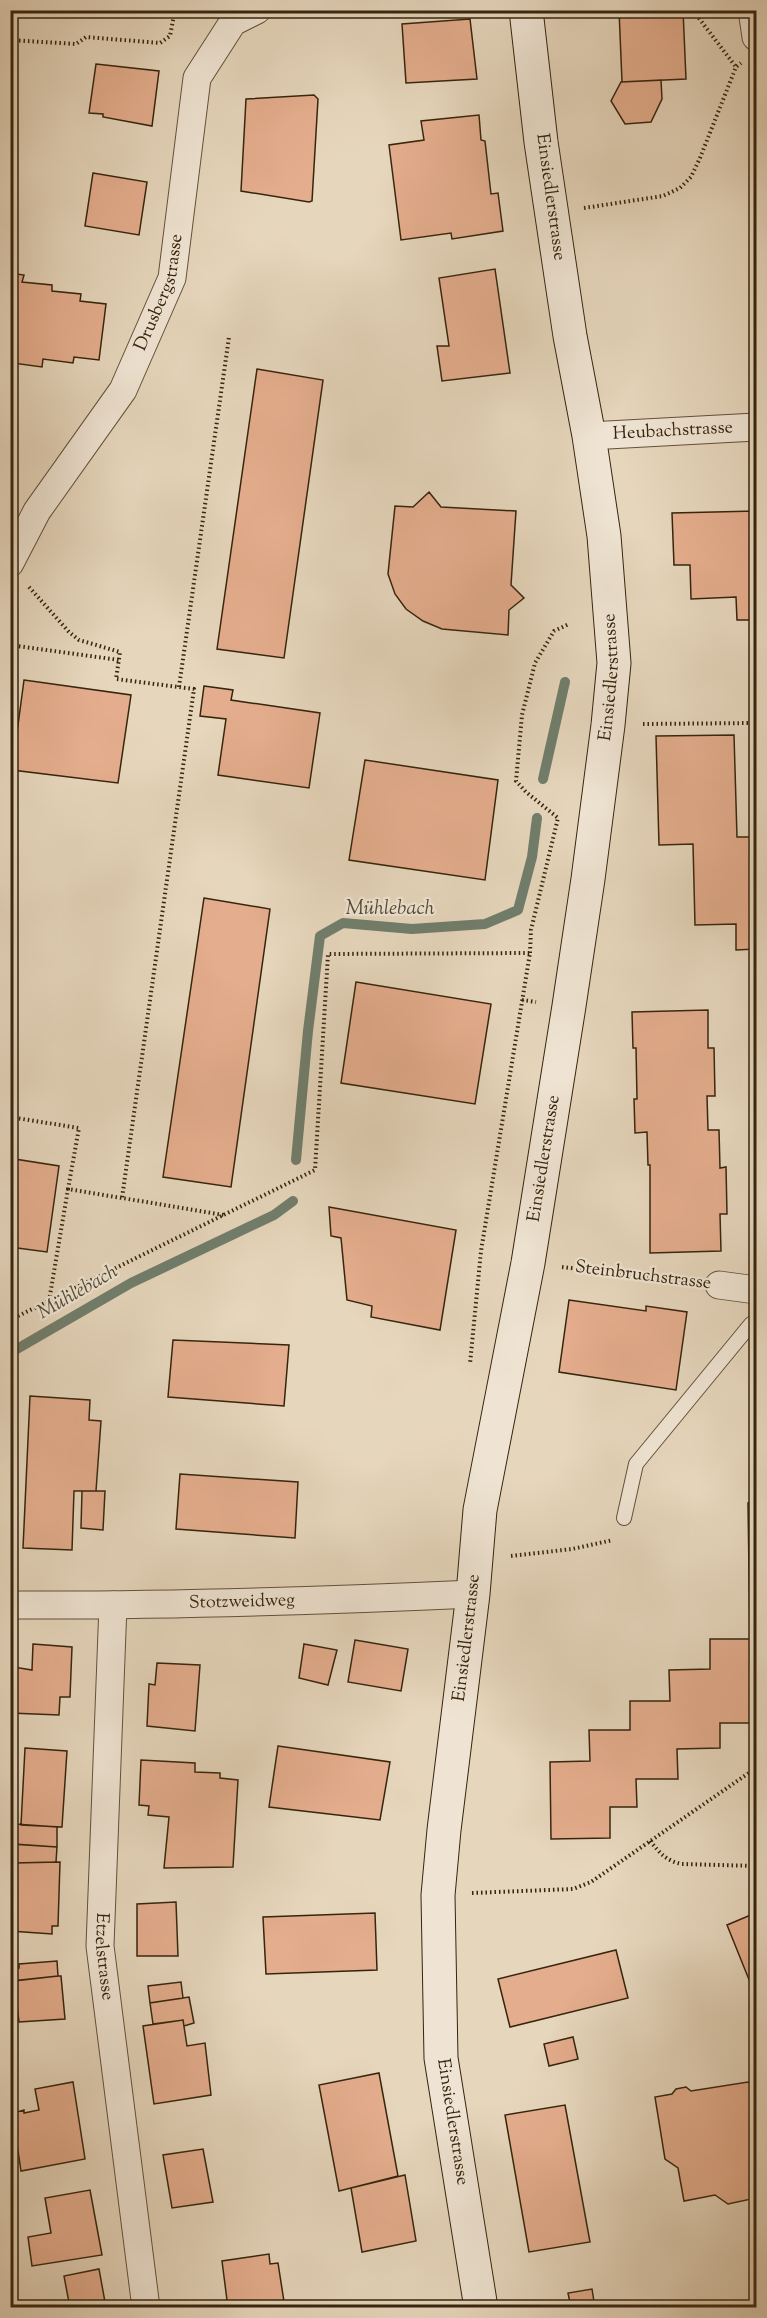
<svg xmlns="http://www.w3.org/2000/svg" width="767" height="2318" font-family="'Sorts Mill Goudy',serif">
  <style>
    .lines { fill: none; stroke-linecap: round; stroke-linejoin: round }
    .stream { stroke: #707e6c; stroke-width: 10 }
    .building { fill: #e4ad8d; stroke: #36250e; stroke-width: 1.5 }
    .lane-casing { stroke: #62513a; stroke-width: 16 }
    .street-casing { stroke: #62513a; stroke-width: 29 }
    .secondary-casing { stroke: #36250e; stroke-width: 35 }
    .path { stroke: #36250e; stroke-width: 4; stroke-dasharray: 1.5 3; stroke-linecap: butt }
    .lane { stroke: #efe4d3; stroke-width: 14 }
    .street { stroke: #efe4d3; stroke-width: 27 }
    .secondary { stroke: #efe4d3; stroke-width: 33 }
    .labels { text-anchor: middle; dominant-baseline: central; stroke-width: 4.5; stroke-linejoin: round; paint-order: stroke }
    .street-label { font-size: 18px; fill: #36250e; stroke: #efe4d3 }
    .water-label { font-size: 20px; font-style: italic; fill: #4e4a35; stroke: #efe4d3 }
  </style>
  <rect width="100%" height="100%" fill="#e6d6bc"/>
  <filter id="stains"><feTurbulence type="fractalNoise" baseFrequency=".00333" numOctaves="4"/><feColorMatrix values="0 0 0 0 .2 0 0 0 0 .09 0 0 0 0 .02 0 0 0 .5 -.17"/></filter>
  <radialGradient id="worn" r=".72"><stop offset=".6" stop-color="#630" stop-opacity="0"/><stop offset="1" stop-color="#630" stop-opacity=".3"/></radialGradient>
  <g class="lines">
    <!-- stream -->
    <path class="stream" d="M543,779L565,682
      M296,1160L308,1031L320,936L343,923L412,929L485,924L518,910L532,857L537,818
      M10,1353L131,1283L274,1215L293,1201"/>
  </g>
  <!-- building -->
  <path class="building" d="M619,10H683L686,79L622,82Z
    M470,19L477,79L406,83L402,24Z
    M96,64L159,71L152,126L103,117V114L89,113Z
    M661,80L662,99L651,122L625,124L611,101L621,82Z
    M314,95L318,99L312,201L309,202L241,191L246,99Z
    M479,115L481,140L485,141L491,194L498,193L503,231L452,239L451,233L401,240L389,145L424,140L421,121Z
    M93,173L147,182L139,235L85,226Z
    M495,269L510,373L442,381L437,346H449L439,278Z
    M10,273L24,275L22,282L52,285V291L81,294L80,301L106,304L99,360L74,357L73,363L43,359L42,367L13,363L10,369Z
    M257,369L323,380L284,658L217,649Z
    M429,492L441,507L516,511L511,585L524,598L509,610L508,635L442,629L423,621L406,609L395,594L388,574L395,506L413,507Z
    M756,511V620H737L736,597L691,599L690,565H674L672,513Z
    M24,680L131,695L118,783L12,770Z
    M204,686L233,690L231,700L320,713L309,788L218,775L226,719L200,716Z
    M734,735L737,837H756V949L736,950V924L695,925L693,844L659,845L656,736Z
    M365,760L498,780L485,880L349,860Z
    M204,898L270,909L231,1187L163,1177Z
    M356,982L491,1004L475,1104L341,1083Z
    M708,1010V1048H714L715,1096H707L708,1130H719L720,1168L726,1167L727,1214H720L721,1251L650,1253V1165H648L647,1132L635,1133L634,1099H637L636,1048H633L632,1012Z
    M10,1154L15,1155V1159L59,1166L47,1252L10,1247Z
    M329,1207L456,1230L440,1330L371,1317L372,1306L347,1300L341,1238L331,1236Z
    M569,1300L646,1311V1306L687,1312L676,1390L559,1372Z
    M173,1340L289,1345L284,1406L168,1397Z
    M30,1396L90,1400L89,1420L101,1421L96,1491H74L72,1550L23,1548Z
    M180,1474L298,1482L295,1538L176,1529Z
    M82,1491H105L103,1530L81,1528Z
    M748,1503H756V1723H720V1748L677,1749L678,1779H636L637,1807H610V1838L551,1839L550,1762L590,1761L589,1730H630V1701H670L669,1670L710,1669V1639H750Z
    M355,1640L408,1649L401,1691L348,1682Z
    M33,1644L72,1647L70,1697H60L59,1715L10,1713L14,1667L32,1670Z
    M304,1644L337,1650L328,1685L299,1678Z
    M157,1663L200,1665L195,1731L147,1726L149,1684L155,1685Z
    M278,1746L390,1762L380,1820L269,1807Z
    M25,1748L67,1751L62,1827L21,1825Z
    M141,1760L195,1763V1772L220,1773V1778L238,1780L233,1867L164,1868L169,1817L148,1815L149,1806L139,1805Z
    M15,1824L57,1827V1847L14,1844Z
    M10,1844L57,1847L56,1862L14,1863L13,1865H10Z
    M60,1862L58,1926H52V1934L10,1931V1889L14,1863Z
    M176,1902L178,1956H137V1904Z
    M375,1913L377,1970L266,1974L263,1917Z
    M753,1914L756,1923V1997L727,1925Z
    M616,1950L628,1998L510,2027L498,1979Z
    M57,1961L58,1976L11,1981V1969L19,1968V1964Z
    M58,1976H61L65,2019L19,2022L14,1981Z
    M181,1982L183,1998L150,2003L148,1986Z
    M189,1997L194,2023L184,2026L183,2020L153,2024L150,2003Z
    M183,2020L187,2046L205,2043L211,2095L154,2104L143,2026Z
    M573,2037L578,2059L549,2066L544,2044Z
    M379,2073L398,2176L339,2191L319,2085Z
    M73,2082L85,2159L21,2171L16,2137L10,2138V2114L24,2110V2113L39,2110L35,2089Z
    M748,2082L756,2089V2198L728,2204L715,2195L684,2201L678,2168L665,2159L655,2097L672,2094L676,2089L686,2087L691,2091Z
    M565,2105L590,2242L529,2252L505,2115Z
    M203,2149L213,2202L172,2208L163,2155Z
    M405,2175L416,2241L362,2252L351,2188Z
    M90,2190L102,2255L32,2266L28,2237L51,2233L45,2198Z
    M269,2254L270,2264L278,2263L285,2308H228L222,2261Z
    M99,2269L105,2302L70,2308L64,2276Z
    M592,2289L595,2308H571L568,2293Z
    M110,2301L111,2308H73L105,2302Z"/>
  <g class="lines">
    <defs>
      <path id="lane" d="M624,1518L636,1464L751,1324L756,1321"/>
      <g id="street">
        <path d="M752,10L756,37"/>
        <path id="s1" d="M589,436L756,427"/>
        <path id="s2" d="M10,563L37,511L123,390L172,278L197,78L233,22L257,10"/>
        <path d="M719,1285L756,1290"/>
        <path id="s3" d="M10,1605C165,1606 319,1601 473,1594"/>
        <path id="s4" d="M113,1605L100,1946L146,2308"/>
      </g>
      <g id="secondary">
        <path id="s5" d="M481,2308L441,2058L438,1895L444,1830L473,1594L480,1510L528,1263L569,1006L588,879L608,725L614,663L604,536L589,436L570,336L541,142L526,10"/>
      </g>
    </defs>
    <!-- lane casing -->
    <use href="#lane" class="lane-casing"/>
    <!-- street casing -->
    <use href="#street" class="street-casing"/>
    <!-- secondary casing -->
    <use href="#secondary" class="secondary-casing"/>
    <!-- path -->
    <path class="path" d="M179,10L199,15
      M695,10L698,17L736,67
      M10,40L76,44L86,37L160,43L170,36L175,10
      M584,208L663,196L680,188L691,177L700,158L736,67L741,63
      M29,587L69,632L79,640L120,652L116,679L194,689L122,1198L224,1215
      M10,645L119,660
      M179,687L229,337
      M643,724L756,723
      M530,953L531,930L558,818L526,792L516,781L522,715L535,663L554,631L569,624
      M522,1000L536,1002
      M10,1117L79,1128L68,1189L122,1198
      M562,1267L688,1281
      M49,1301L68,1189
      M10,1320L315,1170L328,954L530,953L481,1251L470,1364
      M511,1556L572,1549L613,1540
      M650,1841C660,1853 666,1861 682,1864L756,1866
      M472,1893L573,1889L591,1882L756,1768"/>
    <!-- lane -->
    <use href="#lane" class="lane"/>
    <!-- street -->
    <use href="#street" class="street"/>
    <!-- secondary -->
    <use href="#secondary" class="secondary"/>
  </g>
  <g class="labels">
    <!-- street labels -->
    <g class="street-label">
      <text transform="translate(550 197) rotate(82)">Einsiedlerstrasse</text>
      <text stroke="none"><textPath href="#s2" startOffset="312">Drusbergstrasse</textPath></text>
      <text stroke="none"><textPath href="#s1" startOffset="84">Heubachstrasse</textPath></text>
      <text stroke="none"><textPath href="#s5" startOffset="1647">Einsiedlerstrasse</textPath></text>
      <text stroke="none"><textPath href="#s5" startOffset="1161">Einsiedlerstrasse</textPath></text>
      <text transform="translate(643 1276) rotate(7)">Steinbruchstrasse</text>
      <text stroke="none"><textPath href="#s3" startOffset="232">Stotzweidweg</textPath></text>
      <text stroke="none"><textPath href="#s5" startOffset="675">Einsiedlerstrasse</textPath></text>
      <text stroke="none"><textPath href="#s4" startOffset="352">Etzelstrasse</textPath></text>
      <text transform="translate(452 2122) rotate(81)">Einsiedlerstrasse</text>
    </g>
    <!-- water labels -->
    <g class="water-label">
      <text x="390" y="909">Mühlebach</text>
      <text transform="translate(78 1293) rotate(-30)">Mühlebach</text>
    </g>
  </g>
  <!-- margin -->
  <rect width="767" height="2318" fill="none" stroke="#e6d6bc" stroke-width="36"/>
  <rect x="12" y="12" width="743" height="2294" fill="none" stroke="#36250e" stroke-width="3"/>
  <rect x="18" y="18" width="731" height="2282" fill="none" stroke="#36250e" stroke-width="1.5"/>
  <rect width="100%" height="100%" filter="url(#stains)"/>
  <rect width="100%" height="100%" fill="url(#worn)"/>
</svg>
